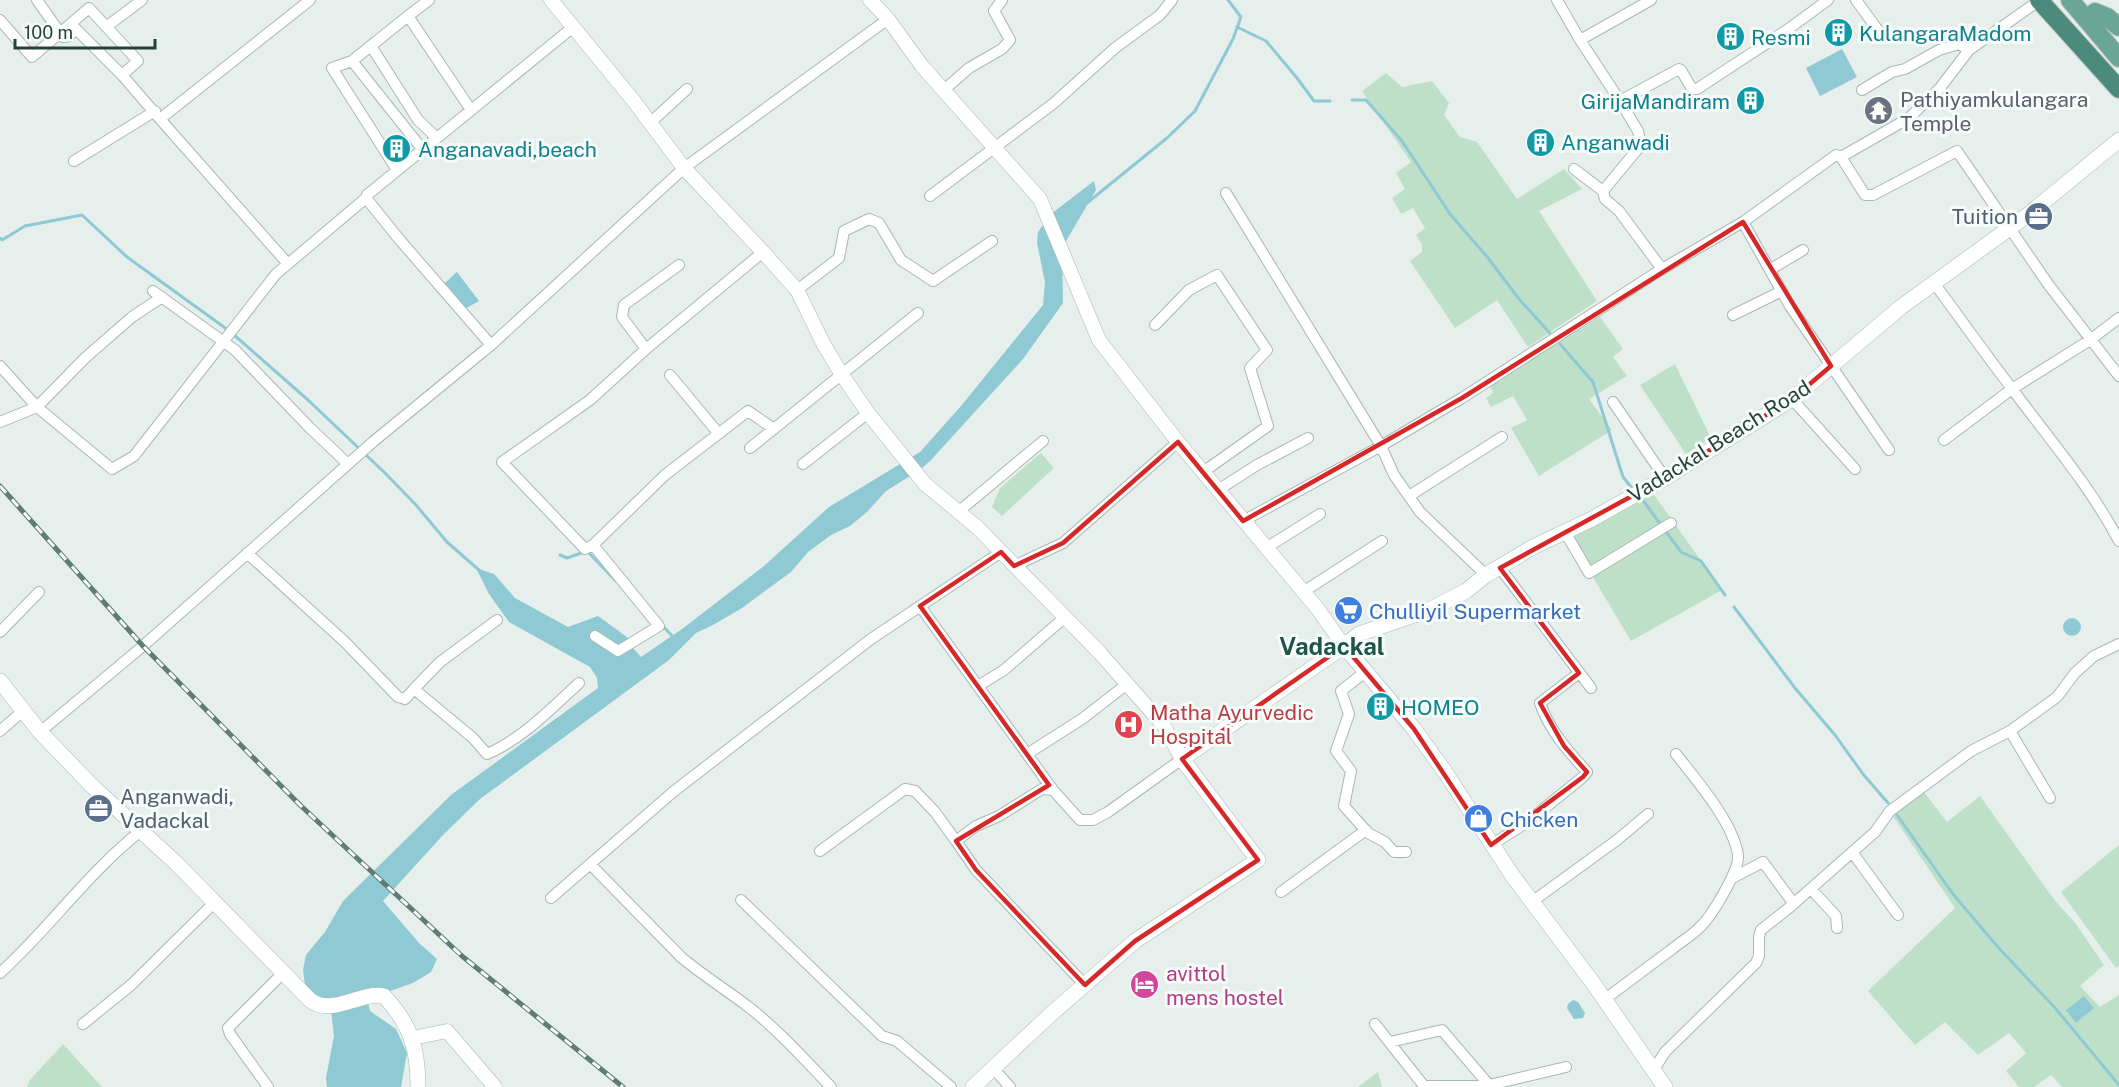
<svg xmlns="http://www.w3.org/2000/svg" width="2119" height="1087" font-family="'Public Sans',sans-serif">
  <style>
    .green { fill: #bfe0c8 }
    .water { fill: #8ec9d4 }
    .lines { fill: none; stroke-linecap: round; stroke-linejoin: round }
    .stream { stroke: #8ec9d4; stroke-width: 3 }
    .minor-casing { stroke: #a8b8b2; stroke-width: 12 }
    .tertiary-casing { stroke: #a8b8b2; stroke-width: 15 }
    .secondary-casing { stroke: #a4bbb3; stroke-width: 16 }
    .primary-casing { stroke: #c2cac8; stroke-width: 20 }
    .trunk-casing { stroke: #c2cac8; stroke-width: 20 }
    .minor { stroke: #fff; stroke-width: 10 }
    .tertiary { stroke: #fff; stroke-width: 14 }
    .secondary { stroke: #fff; stroke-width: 15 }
    .primary { stroke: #6aa596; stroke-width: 18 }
    .trunk { stroke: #4c8a7c; stroke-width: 18 }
    .rail-casing { stroke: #5f7d75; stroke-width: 5 }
    .rail { stroke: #f7fbf9; stroke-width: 3; stroke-dasharray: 9; stroke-linecap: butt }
    .marked { fill: none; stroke: #d62828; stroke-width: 4.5; stroke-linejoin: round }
    .labels { text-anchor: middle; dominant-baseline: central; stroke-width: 6; stroke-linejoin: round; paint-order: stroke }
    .culture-label { font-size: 21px; fill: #0d838f; stroke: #f7fbf9; text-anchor: start }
    .worship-label { font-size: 21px; fill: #5b616d; stroke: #f7fbf9; text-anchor: start }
    .service-label { font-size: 21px; fill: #4e5e75; stroke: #f7fbf9; text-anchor: end }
    .street-label { font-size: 21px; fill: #24423a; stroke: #f7fbf9 }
    .shop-label { font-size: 21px; fill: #366cbe; stroke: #f7fbf9; text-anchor: start }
    .health-label { font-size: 21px; fill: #be3a42; stroke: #f7fbf9; text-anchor: start }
    .hotel-label { font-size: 21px; fill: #b23c85; stroke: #f7fbf9; text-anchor: start }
    .quarter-label { font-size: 24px; font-weight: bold; fill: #1f5548; stroke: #f7fbf9 }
  </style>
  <rect width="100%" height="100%" fill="#e6efeb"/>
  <!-- green -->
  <path class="green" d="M1386,73L1402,87L1432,81L1449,103L1444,115L1460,137L1477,142L1517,199L1564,169L1582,189L1539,211L1597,301L1528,347L1497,300L1455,328L1410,261L1422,252V245L1416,235L1425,228L1413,208L1401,214L1392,198L1405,189L1396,173L1411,162L1362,91Z
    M1600,317L1623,349L1613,357L1627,376L1589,399L1612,430L1539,476L1511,428L1527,420L1513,396L1491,407L1486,398L1493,393L1490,386Z
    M1675,364L1711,438L1686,454L1640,385Z
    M1041,453L1054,468L1002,516L992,507L1000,488Z
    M1652,492L1722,590L1631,641L1570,539Z
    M1924,792L1947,822L1980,796L2053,898L2076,924L2104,965L2080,986L2100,1007L2119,995V1087H2062L2051,1075L2034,1087H2019L2006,1071L2026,1053L2009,1033L1978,1055L1945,1022L1915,1045L1868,991L1955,908L1893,816Z
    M2119,845V965L2116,968L2061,892Z
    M63,1044L102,1087H27L30,1080Z
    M1378,1072L1382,1087H1358Z"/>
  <!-- water -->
  <path class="water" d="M1842,49L1857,77L1820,96L1806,68Z
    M1094,181L1096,190L1062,248L1063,303L1023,359L931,460L920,470L886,491L867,512L850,526L831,535L808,552L791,572L742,608L713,625L696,633L669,660L480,799L443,835L383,901L419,943L437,959L431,972L413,983L390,991L365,989L370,1011L396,1029L407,1053L401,1087H327L326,1078L334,1036L330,1002L306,992L303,970L306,955L325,932L343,901L451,795L598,688L597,678L590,667L509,622L489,594L476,568L494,574L515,598L568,627L598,616L631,640L633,648L641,657L682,629L764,566L829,507L920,452L961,406L1043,305L1045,282L1037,243L1038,232L1051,214Z
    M457,272L479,301L461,311L436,291Z
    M2063 627a9 9 0 1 1 18 0a9 9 0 1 1-18 0Z
    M2084,996L2094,1008L2076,1023L2066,1010Z
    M1573,1000L1578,1002L1585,1013L1583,1018L1574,1019L1567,1008L1568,1004Z"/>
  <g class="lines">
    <!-- stream -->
    <path class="stream" d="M1237,27L1266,41L1297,78L1314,101H1330
      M1352,100H1366L1402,141L1450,214L1488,258L1519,299L1550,333
      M1087,203L1167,138L1195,111L1233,39L1241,17L1228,0
      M0,238L2,240L25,226L82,215L127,257L228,330
      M233,334L308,400L385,473L416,505L447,542L479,570
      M1560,344L1593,382L1623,477L1632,488
      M1642,499L1681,552L1701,561L1725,595
      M560,555L567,558L587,551L616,581
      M1734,607L1795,688L1835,735L1863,774L1888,803
      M662,625L674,638
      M1897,815L1953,894L1996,945L2056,1009L2119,1085"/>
    <defs>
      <path id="minor" d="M37,0L63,37L69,36L76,29L122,75L160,119L310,0
        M1557,0L1580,40L1620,101L1679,69L1681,70L1692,89H1697L1787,30L1828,0
        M1856,0L1880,33
        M408,16L429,0
        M0,20L32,57L89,8L138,61L122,75
        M106,27L142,0
        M1580,40L1651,0
        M371,46L418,120L437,138
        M352,61L423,150
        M944,90L969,68L1002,49L1010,40L994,11L1002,0
        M1862,90L1892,72L1905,69L1939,50L1959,44L1969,50
        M1620,101L1638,131L1641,145L1603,191L1605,199L1619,211L1662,269L1743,222L1790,306L1889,450
        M160,119L288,264
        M650,123L687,89
        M1841,157L1909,118L1940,88L1969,50L2040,0
        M74,161L155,111
        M1574,169L1603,191
        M397,170L332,68L352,61L408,16L471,110
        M1226,193L1381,446L1394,475L1420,512L1486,575
        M930,196L1054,103L1115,48L1160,15L1172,0
        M1743,222L1836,155L1841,157L1865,195H1873L1957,151L2048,284L2119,376
        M1771,269L1803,250
        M1934,283C1960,318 1986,355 2013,390C2050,440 2090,486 2119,541
        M797,290L839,258L844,231L869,219L879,223L901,260L933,281L992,241
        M153,291L235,350L310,428L348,464
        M1733,315L1782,291
        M1155,325L1189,290L1217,275L1267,350L1250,368L1268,426L1203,472
        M491,345L399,239L366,198L367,195L572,28
        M646,349L622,317L624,305L679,265
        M0,366L37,407L112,469L134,456L276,274L366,198
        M670,375L719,434
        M1792,399L1855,469
        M1613,402L1665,478
        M0,422L37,407L85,358L132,317L162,297
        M1944,440L2012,389L2090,340L2119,318
        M750,448L918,313
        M803,464L868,413
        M1218,490L1257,465L1308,438
        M1409,496L1502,437
        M958,512L1043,441
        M1243,521L1381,446L1462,398L1662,269
        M1565,532L1589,573L1671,523
        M593,545L665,475L748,411L774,429
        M1266,548L1320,514
        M247,553L345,642L398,697L405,699L414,689L473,738L487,754C522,739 551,709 579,683
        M1014,566L1063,543L1178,442
        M1500,568L1591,688
        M1303,592L1382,541
        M920,606L1053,790
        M0,632L39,592
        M595,636L618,651L659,626L593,545L585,549L502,462L590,400L646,349L763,252
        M1365,672L1341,691L1349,714L1336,751L1351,771L1344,806L1368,833L1385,842L1394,852H1406
        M978,686L1004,670L1064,618
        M414,689L440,662L497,620
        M0,731L24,710
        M2010,731L2050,798
        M40,732L143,646L374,441L491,345L684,168L888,19
        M1027,754L1082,719L1127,684
        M956,841L976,870L1085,985
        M1491,845L1526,823L1583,777L1587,772C1568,751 1549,730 1540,703L1579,673
        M820,851L905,789L915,791L935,812L956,841L976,826L999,816L1042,789L1053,790L1080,820H1093L1108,812L1182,759
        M1852,852L1898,915
        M590,864L682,958C704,976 728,991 750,1008C780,1032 805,1060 831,1087
        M1734,877L1763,862L1794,904
        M1811,889L1836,916L1837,928
        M1281,892L1366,830
        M551,898L673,792L871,639L1001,552
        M741,900L882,1036L897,1041L951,1087
        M1533,901L1617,840L1648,814
        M0,973C51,927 87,873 142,830
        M1605,999C1627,983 1649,966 1671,950C1680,942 1692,936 1700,927C1711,917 1740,870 1738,855C1733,822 1696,780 1676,754
        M83,1024L131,985L215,902
        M1375,1024L1424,1086H1485L1566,1067
        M1390,1042L1442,1030L1489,1085
        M993,1068L1010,1087
        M1653,1071L1665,1052L1756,963L1759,956V937L1761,930L1790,907L1875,832L1890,811L1971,751L2010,731L2057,697L2075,673L2094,656L2119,644
        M268,1087L230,1034L228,1028L283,973"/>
      <path id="tertiary" d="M551,0L633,100L684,168L763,252L797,290L824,345L842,375L868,413L925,484L978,528L1100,653L1164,726L1182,759
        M870,0L888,19L922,66L1040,199L1099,340L1178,442L1317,608L1344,646
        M413,1038L447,1031L495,1087"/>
      <path id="secondary" d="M1344,646L1414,729L1445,772L1512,875L1593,983L1665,1087
        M0,681L40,732L93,787L176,863L310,1000C332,1017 360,991 384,996C411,1025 418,1048 418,1087
        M973,1087L1051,1014L1135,941L1258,860L1182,759L1344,646L1359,634L1429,610L1466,591L1486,575L1533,547L1592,519L1665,478L1792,399L1901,307L2029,214L2119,140"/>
      <path id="primary" d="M2070,0L2119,58
        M2095,12L2107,17L2119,27"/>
      <path id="trunk" d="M2039,0L2119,89"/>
    </defs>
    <!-- minor casing -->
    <use href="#minor" class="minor-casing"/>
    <!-- tertiary casing -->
    <use href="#tertiary" class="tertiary-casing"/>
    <!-- secondary casing -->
    <use href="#secondary" class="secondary-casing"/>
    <!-- primary casing -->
    <use href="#primary" class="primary-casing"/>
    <!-- trunk casing -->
    <use href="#trunk" class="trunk-casing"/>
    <!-- minor -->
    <use href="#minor" class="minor"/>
    <!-- tertiary -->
    <use href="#tertiary" class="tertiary"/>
    <!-- secondary -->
    <use href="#secondary" class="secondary"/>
    <!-- primary -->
    <use href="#primary" class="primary"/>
    <!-- trunk -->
    <use href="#trunk" class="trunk"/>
    <defs>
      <path id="rail" d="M0,486L143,646L300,805L462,956L623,1087"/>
    </defs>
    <!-- rail casing -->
    <use href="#rail" class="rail-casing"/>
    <!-- rail -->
    <use href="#rail" class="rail"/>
  </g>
  <!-- marked area -->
  <path class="marked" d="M1743,222L1831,366L1792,399L1665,478L1500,568L1579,673L1540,703L1564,746L1587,772L1583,777L1491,845L1414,729L1344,646L1182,759L1258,860L1135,941L1085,985L976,870L956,841L1049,785L920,606L1001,552L1014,566L1063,543L1178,442L1243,521L1462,398Z"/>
  <!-- icons -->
  <defs>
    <symbol id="building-disc" viewBox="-11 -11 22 22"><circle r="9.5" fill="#0f9aa8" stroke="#f7fbf9"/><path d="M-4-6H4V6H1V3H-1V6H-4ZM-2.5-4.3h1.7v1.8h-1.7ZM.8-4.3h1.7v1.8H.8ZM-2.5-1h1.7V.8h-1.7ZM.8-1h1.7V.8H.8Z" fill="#fff"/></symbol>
    <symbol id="temple-disc" viewBox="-11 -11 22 22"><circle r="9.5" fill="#6b7280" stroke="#f7fbf9"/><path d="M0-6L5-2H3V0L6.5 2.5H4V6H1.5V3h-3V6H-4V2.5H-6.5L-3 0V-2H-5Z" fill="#fff"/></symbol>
    <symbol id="office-disc" viewBox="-11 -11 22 22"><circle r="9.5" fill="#5c6f8a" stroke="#f7fbf9"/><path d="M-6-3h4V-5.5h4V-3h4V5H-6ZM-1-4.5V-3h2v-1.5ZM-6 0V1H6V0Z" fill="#fff"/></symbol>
    <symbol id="supermarket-disc" viewBox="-11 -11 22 22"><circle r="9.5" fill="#3f7fe0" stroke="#f7fbf9"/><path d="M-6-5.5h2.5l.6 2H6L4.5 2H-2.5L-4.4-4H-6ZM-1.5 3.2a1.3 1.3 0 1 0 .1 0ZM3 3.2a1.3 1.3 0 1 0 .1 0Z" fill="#fff"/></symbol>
    <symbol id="hospital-disc" viewBox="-11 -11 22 22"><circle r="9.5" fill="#e0444e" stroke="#f7fbf9"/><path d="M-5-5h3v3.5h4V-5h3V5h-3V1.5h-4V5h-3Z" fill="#fff"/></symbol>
    <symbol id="shop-disc" viewBox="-11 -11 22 22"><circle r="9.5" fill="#3f7fe0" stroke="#f7fbf9"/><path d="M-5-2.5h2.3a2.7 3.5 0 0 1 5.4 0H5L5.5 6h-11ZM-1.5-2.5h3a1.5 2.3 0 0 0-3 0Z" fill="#fff"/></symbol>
    <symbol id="hotel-disc" viewBox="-11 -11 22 22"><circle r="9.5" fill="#d1479c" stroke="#f7fbf9"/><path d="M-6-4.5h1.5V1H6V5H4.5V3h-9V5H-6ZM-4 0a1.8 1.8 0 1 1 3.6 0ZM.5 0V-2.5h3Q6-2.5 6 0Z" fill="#fff"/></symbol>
  </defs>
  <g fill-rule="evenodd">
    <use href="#building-disc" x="1822" y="16" width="33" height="33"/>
    <use href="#building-disc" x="1714" y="20" width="33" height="33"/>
    <use href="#building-disc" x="1734" y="84" width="33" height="33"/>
    <use href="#temple-disc" x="1862" y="94" width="33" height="33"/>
    <use href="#building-disc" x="1524" y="126" width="33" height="33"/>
    <use href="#building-disc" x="380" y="132" width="33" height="33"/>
    <use href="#office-disc" x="2022" y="200" width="33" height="33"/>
    <use href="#supermarket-disc" x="1332" y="594" width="33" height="33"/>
    <use href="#building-disc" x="1364" y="690" width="33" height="33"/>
    <use href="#hospital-disc" x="1112" y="708" width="33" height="33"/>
    <use href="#office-disc" x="82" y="792" width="33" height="33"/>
    <use href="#shop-disc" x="1462" y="802" width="33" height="33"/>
    <use href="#hotel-disc" x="1128" y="968" width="33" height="33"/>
  </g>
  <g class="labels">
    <!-- culture labels -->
    <g class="culture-label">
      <text x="1859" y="33">KulangaraMadom</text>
      <text x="1751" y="37">Resmi</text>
      <text x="1730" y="101" text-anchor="end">GirijaMandiram</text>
      <text x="1561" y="142">Anganwadi</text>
      <text x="418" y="149">Anganavadi,beach</text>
      <text x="1401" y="707">HOMEO</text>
    </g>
    <!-- worship labels -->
    <g class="worship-label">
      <text x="1900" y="99">Pathiyamkulangara<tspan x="1900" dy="24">Temple</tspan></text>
    </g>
    <!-- service labels -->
    <g class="service-label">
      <text x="2018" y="216">Tuition</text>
      <text x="120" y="796" text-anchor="start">Anganwadi,<tspan x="120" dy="24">Vadackal</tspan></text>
    </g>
    <!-- street labels -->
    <g class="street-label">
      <text transform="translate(1719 441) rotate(-32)">Vadackal Beach Road</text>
    </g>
    <!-- shop labels -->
    <g class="shop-label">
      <text x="1369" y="611">Chulliyil Supermarket</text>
      <text x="1500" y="819">Chicken</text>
    </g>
    <!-- health labels -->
    <g class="health-label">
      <text x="1150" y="712">Matha Ayurvedic<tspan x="1150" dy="24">Hospital</tspan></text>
    </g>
    <!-- hotel labels -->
    <g class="hotel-label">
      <text x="1166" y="973">avittol<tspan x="1166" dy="24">mens hostel</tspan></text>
    </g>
    <!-- quarter labels -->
    <g class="quarter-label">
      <text x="1332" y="646">Vadackal</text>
    </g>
  </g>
  <!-- scale -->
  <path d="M15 39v9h140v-9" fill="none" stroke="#24423a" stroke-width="3"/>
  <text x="24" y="39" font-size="18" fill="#24423a" stroke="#f7fbf9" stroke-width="4.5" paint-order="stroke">100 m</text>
</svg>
